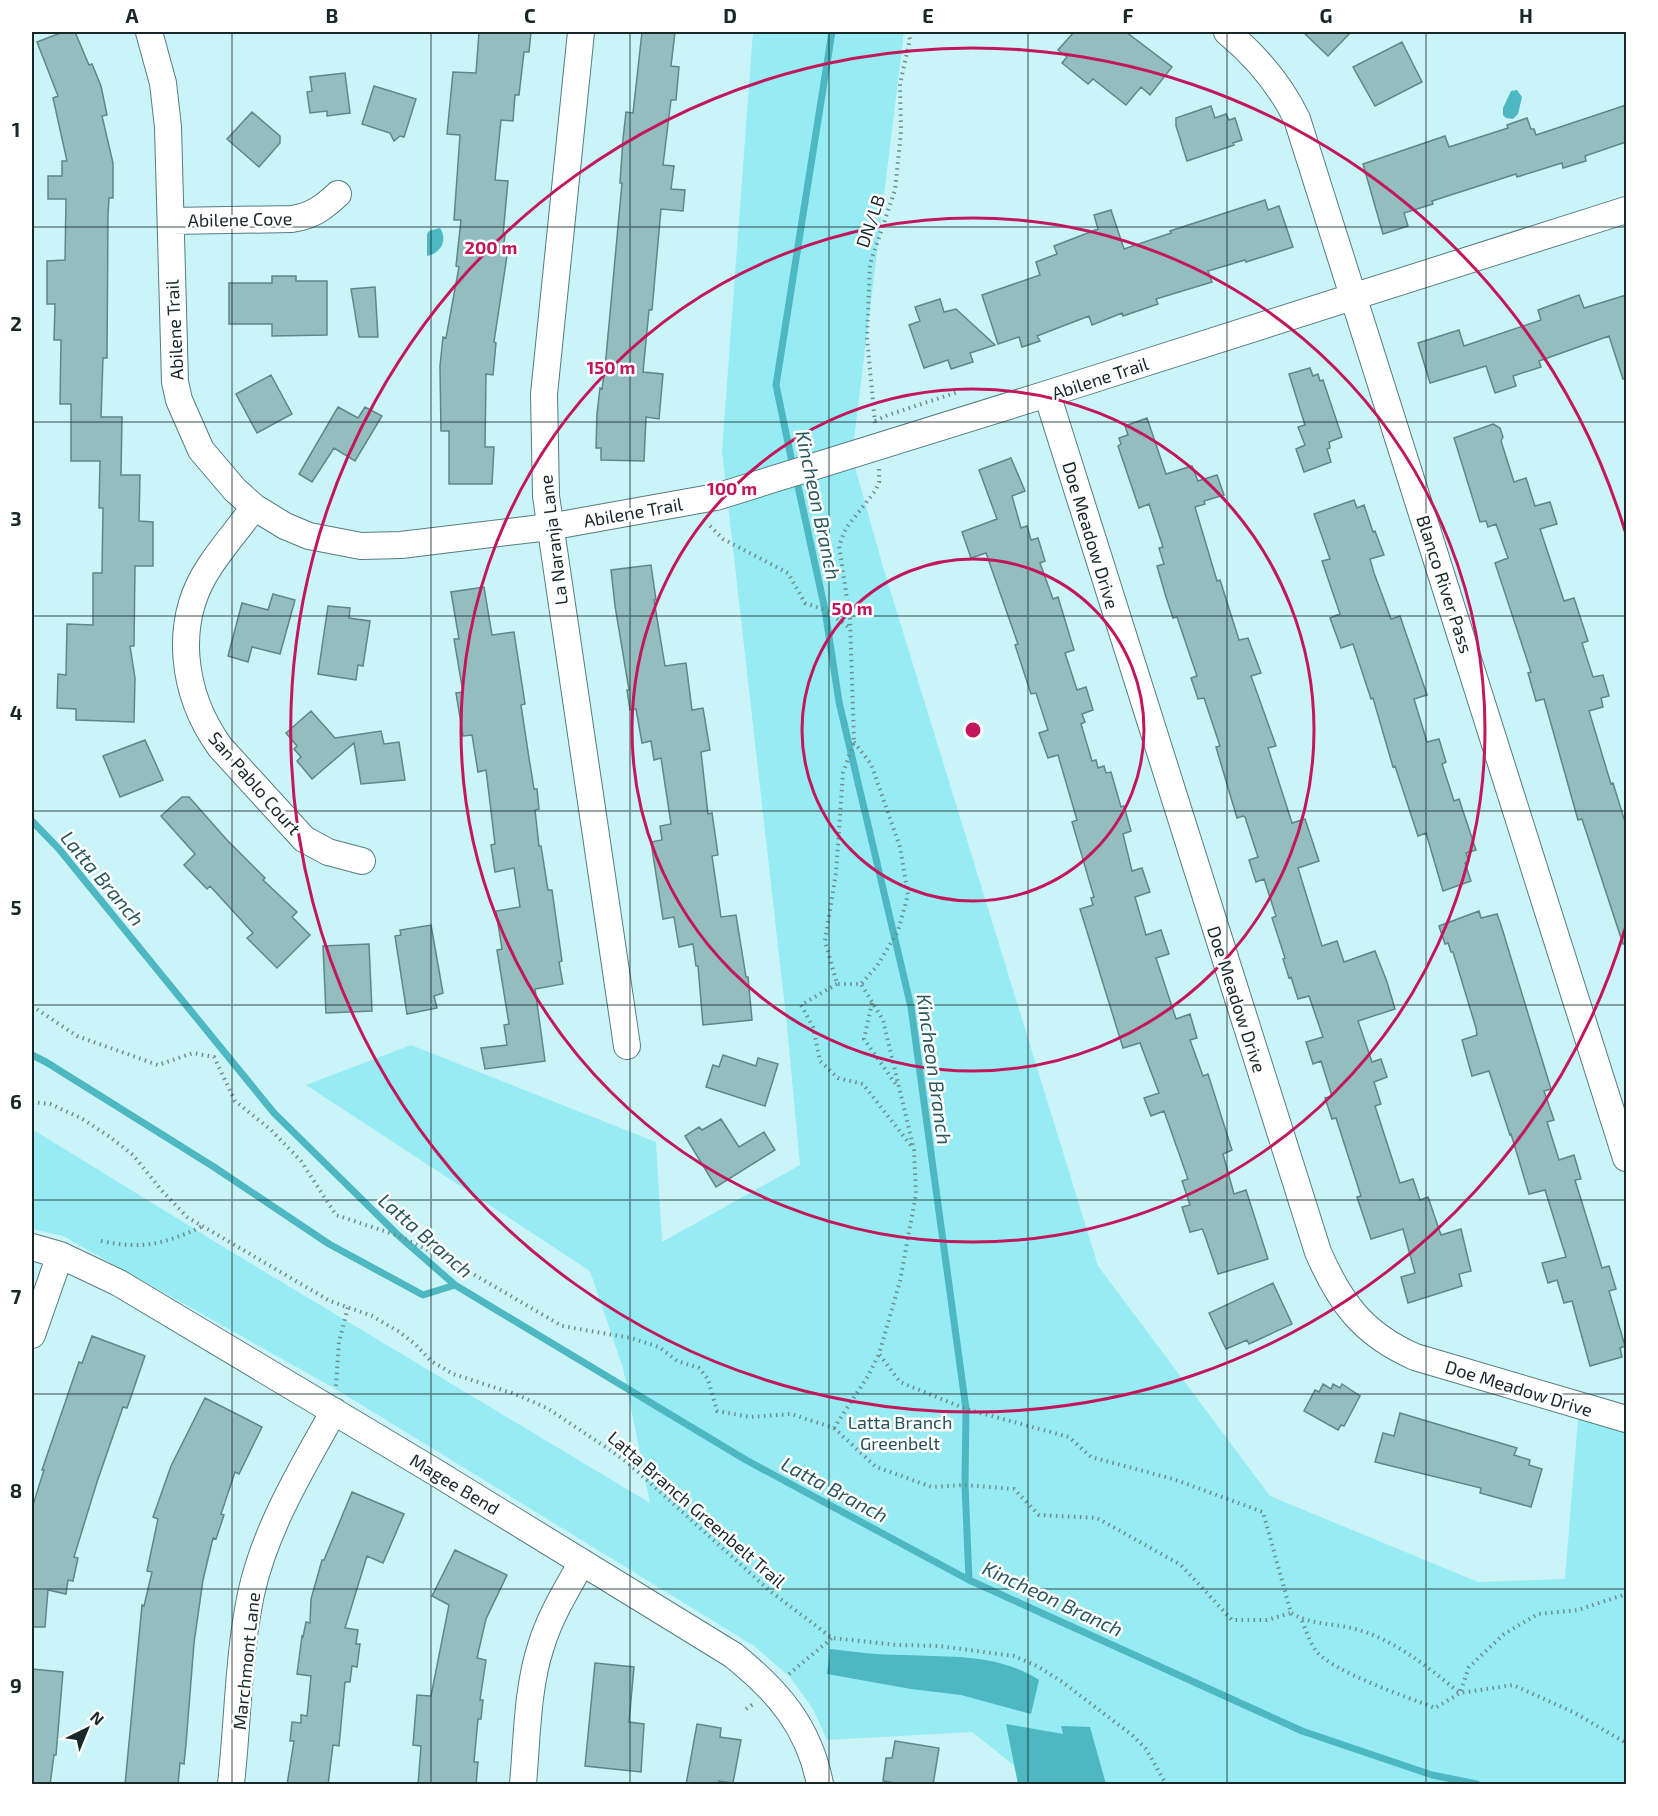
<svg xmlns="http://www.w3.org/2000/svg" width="1658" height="1816" font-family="'Exo 2',sans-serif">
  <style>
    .green { fill: #97ebf3 }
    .water { fill: #4db8c2 }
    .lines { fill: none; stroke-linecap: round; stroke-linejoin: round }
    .stream { stroke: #4db8c2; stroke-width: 7 }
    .building { fill: #94bdc0; stroke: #5f8689; stroke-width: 1.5 }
    .minor-casing { stroke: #567d81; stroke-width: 28 }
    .path { stroke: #708d8f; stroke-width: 4; stroke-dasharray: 1.5 4.5; stroke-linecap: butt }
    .minor { stroke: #fff; stroke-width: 26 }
    .grid { fill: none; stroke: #182829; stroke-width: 1.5; stroke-opacity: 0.55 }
    .ring { fill: none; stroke: #c2185b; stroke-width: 3 }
    .labels { text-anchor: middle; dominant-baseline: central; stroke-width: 5; stroke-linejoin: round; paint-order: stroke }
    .street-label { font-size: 18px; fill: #182829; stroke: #fff }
    .park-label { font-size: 18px; fill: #265459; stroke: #fff }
    .water-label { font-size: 20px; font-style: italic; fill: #29585c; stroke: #fff }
    .centre { fill: #c2185b; stroke: #fff; stroke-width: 3 }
    .ring-label { font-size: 18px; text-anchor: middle; font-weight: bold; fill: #c2185b; stroke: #fff; stroke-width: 5; stroke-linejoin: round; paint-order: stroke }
    .neatline { fill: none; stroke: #182829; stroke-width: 2 }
    .grid-label { font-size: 20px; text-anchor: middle; font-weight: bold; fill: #182829 }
  </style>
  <rect width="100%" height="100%" fill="#cbf4f8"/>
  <!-- green -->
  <path class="green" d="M753,32H904L852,456L883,567L1098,1266L1270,1496L1478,1582L1565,1579L1579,1407L1626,1419V1784H1028L1030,1778L972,1732L827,1740L813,1709L790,1677L754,1646L334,1388L63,1236L32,1229V1129L235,1254L650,1503L623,1368L590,1271L306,1085L411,1045L656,1142L662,1242L800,1165L787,1026L722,451Z"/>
  <!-- water -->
  <path class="water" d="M1517,90L1522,97L1518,114L1513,119L1506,118L1503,115V108L1511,91Z
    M440,228C448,240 441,253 427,256V234L429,231Z
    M830,1649C855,1652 879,1655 904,1655C950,1657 1000,1654 1039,1680L1031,1714L961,1695L911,1689L827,1674Z
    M1006,1724L1063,1734L1061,1726L1090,1727L1106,1784H1018Z"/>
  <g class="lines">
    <!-- stream -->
    <path class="stream" d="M793,467L776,385L832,32
      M796,477L825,610L839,702L911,1007L966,1409L965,1485L969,1580L1302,1731L1432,1775L1477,1784
      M32,821L59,849L274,1113L399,1236L455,1285L746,1460L969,1580
      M32,1055L46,1062L214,1167L329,1244L423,1295L455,1285"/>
  </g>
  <!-- building -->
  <path class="building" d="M63,32H75L89,65L92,64L101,86L107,115L102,116L113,163V198H109L108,215L107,358H103L101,417H122L121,475H140L139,521L153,522V566H135L134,646H130L135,678L134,722L76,720V709L57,708L58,674L66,675L67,624L93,625V573H102L103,508H99L100,461H71V404H60L61,340H54L55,304H47V261L65,260L66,199H48V176H62V161H67L53,98L58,96L37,42Z
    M479,32H531L529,52H524L519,95H515L513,121L501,120L495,180L508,181L503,235H505L503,249H508L494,342L496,343L493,375L486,374L485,447H494L492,484H449V431H441L440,366L443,337L446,338L459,267L456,266L461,220H454L460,135L447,134L453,72L476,73Z
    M642,32H675L671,66L679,67L676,100H671L663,165L674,166L671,189L685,190L683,211L661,209L652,310H649L643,372L663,374L659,419L646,417L644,461L601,460V448H596L597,414L600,388L602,389L605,368L622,183H620L623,139L626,112L633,113Z
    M1074,32H1126L1172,67L1150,95L1141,87L1126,105L1093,79L1088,84L1062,63L1067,57L1058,50Z
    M1303,32H1351L1328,56Z
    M1402,42L1422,82L1375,106L1353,67Z
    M345,73L350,113L327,116V111L310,113L307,92L312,91L310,77Z
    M374,86L416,99L404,137L400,136L394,141L390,133L362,124Z
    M1626,105V142L1585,156L1586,161L1563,168L1562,163L1517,177L1516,174L1432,201L1433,204L1404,213L1408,226L1383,234L1363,164L1445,136L1449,147L1508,128L1507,125L1527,118L1531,129H1534L1536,135Z
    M1211,106L1215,118L1226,114L1229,120L1235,118L1242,140L1233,143L1234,145L1187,161L1176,126V118Z
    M252,112L280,136V143L259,167L227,139Z
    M1265,200L1268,210L1279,206L1293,247L1246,262L1245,260L1208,271L1212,282L1156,299L1158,304L1123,316L1122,313L1092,325L1089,316L1037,336L1040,341L1022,347L1019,337L998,344L982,295L1040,275L1036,262L1057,254L1054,246L1098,229L1094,215L1111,210L1124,249L1171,233L1170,231Z
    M272,276H296V281H327V335L272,336V324H229V283H272Z
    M375,287L378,337H359L351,289Z
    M1579,295L1584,308L1626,295V378L1623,379L1609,336L1539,361L1541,367L1513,376L1516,386L1495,393L1486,366L1430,383L1418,343L1459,330L1464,346L1541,320L1538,310Z
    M940,299L944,312L956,309L995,345L970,353L973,362L951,369L948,360L924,368L909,325L920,321L915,307Z
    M1310,368L1313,376L1318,374L1320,381L1323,380L1342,437L1329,442L1330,448L1327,449L1331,462L1304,472L1296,449L1305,445L1298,427L1305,425L1289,374Z
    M271,375L292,414L257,433L236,394Z
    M338,407L358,418L365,407L382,416L355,461L334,448L312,482L299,474Z
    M1147,418L1166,474L1192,466L1198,481L1217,475L1224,495L1204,501L1205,504L1195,507L1217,581L1220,580L1239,640L1248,638L1261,673L1251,676L1276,746L1268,748L1292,823L1305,819L1319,861L1298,868L1322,946L1337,941L1344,962L1375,951L1387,982L1395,1009L1358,1021L1372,1062L1381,1059L1387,1077L1374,1082L1381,1104L1375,1106L1400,1183L1413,1179L1420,1200L1428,1197L1441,1235L1461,1229L1471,1271L1459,1274L1462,1286L1408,1303L1401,1277L1415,1273L1403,1229L1371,1239L1357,1197L1361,1196L1336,1118L1332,1119L1325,1098L1332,1096L1321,1061L1313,1064L1306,1042L1323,1037L1309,996L1298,999L1291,977L1289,978L1283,959L1285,958L1272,918L1276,916L1264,879L1256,882L1249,860L1258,857L1245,817L1243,816L1237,818L1216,747L1220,746L1204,698L1198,699L1191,678L1197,676L1177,617L1173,618L1166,597L1157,566L1164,564L1159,548L1163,547L1149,504L1139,508L1118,446L1121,444L1119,438L1128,435L1125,426Z
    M1493,424L1500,428L1503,437L1501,441L1514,482L1526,478L1535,506L1550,502L1557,524L1540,529L1564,601L1574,598L1588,641L1582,643L1593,677L1603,675L1609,696L1601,698L1603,707L1589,711L1611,784L1613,783L1626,825V944H1623L1582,819L1578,820L1544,699L1536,701L1528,673L1531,672L1495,563L1508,558L1496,524L1488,527L1486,521L1480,522L1454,438Z
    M1011,458L1025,491L1012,496L1021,528L1027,526L1031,540L1038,538L1045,561L1040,563L1053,599L1058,597L1074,650L1065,653L1077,690L1086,687L1093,710L1082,714L1085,722L1081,724L1092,761L1096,760L1098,768L1104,766L1106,773L1111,772L1121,807L1124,806L1131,831L1123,834L1132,871L1142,868L1150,892L1135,897L1146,935L1161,930L1169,954L1156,958L1176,1019L1190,1014L1197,1038L1190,1040L1203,1076L1208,1074L1232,1150L1223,1154L1234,1194L1246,1190L1268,1259L1218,1274L1204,1233L1202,1229L1190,1232L1182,1207L1190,1205L1182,1181L1188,1179L1164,1111L1151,1116L1144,1098L1159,1093L1140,1043L1123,1048L1080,909L1093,905L1091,898L1094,897L1072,822L1077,820L1058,755L1048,758L1039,733L1048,730L1036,693L1031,694L1015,645L1018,644L986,553L971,558L962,532L997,519L979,470Z
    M1354,500L1357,508L1364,505L1373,532L1375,531L1384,555L1370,559L1374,573L1391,619L1400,616L1427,695L1414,699L1427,742L1439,739L1446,762L1442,764L1454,801L1459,799L1476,850L1466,853L1469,861L1465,863L1471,881L1443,891L1426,833L1418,836L1395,766L1393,767L1373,698L1371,699L1353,644L1341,648L1330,618L1340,614L1322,561L1330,559L1314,514Z
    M651,565L656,600H654L665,666L686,663L692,710L703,708L710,750L701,752L708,814L712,813L718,855L712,856L721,917L736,915L746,977H748L752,1020L703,1025L698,966H696L693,944L679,947L674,917L663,919L651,842L662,840L660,826L671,824L661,758L654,760L651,741L642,743L636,709L630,710L627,690H629L615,606L611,570Z
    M484,587L492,635L514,632L525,704L521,705L529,758L534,789H537L539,809L535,810L539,846H541L548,890H552L562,961L559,962L563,984L535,989L545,1061L485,1069L481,1048L507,1045L504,1025L509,1024L497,950L502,949L496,911L520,907L514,868L495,872L491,845L495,844L486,770L478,772L472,735L463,736L456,693L463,692L454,639H459L451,592Z
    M273,594L295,600L280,654L252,647L248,662L228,656L242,603L268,610Z
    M328,606L350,608L349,618L370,621L363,666L358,665L356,680L318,674Z
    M311,711L335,738L381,731L384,744L399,742L405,780L361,784L354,743L312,779L297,761L301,757L294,749L297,746L286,733Z
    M145,740L163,780L120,797L103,756Z
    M182,797H189L227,840L265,878L263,880L297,912L292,917L310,935L277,968L247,938L253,933L210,886L207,889L184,865L195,854L161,816Z
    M1479,911L1481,918L1497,914L1501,925L1551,1089L1544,1091L1554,1120L1547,1122L1559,1160L1574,1155L1581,1179L1575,1180L1596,1248L1602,1268L1609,1266L1616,1289L1609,1291L1625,1346L1620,1348L1622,1357L1590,1366L1572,1301L1564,1303L1557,1280L1548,1283L1542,1263L1566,1257L1545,1190L1529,1194L1511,1134L1510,1135L1489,1071L1472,1076L1462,1040L1477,1035L1476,1028L1453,952H1451L1448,943L1445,944L1439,926Z
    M431,925L443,993L434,996L437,1008L407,1014L395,936L401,935L400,930Z
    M369,944L372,1011L326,1013L323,946Z
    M723,1055L756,1066L758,1058L778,1064L765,1106L706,1087L713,1065L719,1067Z
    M721,1119L739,1147L764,1132L775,1150L716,1187L685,1136L699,1127L702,1130Z
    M1273,1283L1292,1324L1249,1344L1247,1340L1226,1349L1209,1313Z
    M92,1336L145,1356L127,1408L123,1407L97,1482L74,1557L78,1558L73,1581L68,1580L66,1594L48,1590L45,1627H32V1508L44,1470H42L79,1362L82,1363Z
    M1323,1384L1331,1389L1333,1384L1340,1388L1342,1384L1360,1396L1344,1426L1341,1425L1338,1430L1304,1411L1315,1390L1319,1392Z
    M205,1398L262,1427L239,1474L235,1472L221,1514L224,1515L216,1539L213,1538L203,1580L194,1643L186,1744L184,1764L180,1763L178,1785H125L142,1605L144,1606L152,1572L147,1571L158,1519L153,1517L171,1466Z
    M1400,1413L1517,1448L1514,1455L1530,1460L1529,1465L1542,1469L1531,1507L1480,1493L1481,1488L1375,1462L1383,1433L1394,1436Z
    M352,1492L404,1514L383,1563L367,1556L345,1628L358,1630L356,1644H360L357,1667L352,1666L350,1682H345L339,1746L333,1745L328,1785H287L294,1741H290L292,1722L301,1723V1715L307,1716L311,1676L297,1674L302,1636L303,1637L306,1622L310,1623L311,1599L322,1560H324Z
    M455,1550L507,1575L486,1619L477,1658L486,1660L480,1700H483L481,1719H478L474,1762H478L476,1785H418L421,1746L413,1745L417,1695L431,1696L449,1605L432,1596Z
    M595,1663L634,1667L629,1722L644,1724L641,1772L585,1766Z
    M32,1669L63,1672L56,1755H54L50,1785H32Z
    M697,1724L721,1728L720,1737L741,1740L733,1783L719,1781L718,1785H686Z
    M895,1741L939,1748L933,1785H906L883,1781L886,1758H892Z"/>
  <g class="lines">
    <defs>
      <path id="minor" d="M149,32L163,83L168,127L175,382L179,400L201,450L235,490L254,507L285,526L309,536L361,546L401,545L549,527L716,497L1047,394L1626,210
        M581,32L544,394L546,496L627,1046
        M1227,32C1257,57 1280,84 1297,119L1626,1158
        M171,221L292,219C312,216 323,208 338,194
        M1047,394L1318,1252C1340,1303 1363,1334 1415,1357L1626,1419
        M254,507C240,527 223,546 210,566C172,622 182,694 220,747L304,839L328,852L362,861
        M32,1247L60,1255L119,1283L435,1472L733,1655C778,1691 809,1727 820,1784
        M32,1335L60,1255
        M231,1784C238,1721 238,1656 251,1594C265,1529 302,1468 334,1411
        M523,1784C527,1740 527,1688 541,1646C550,1616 567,1589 582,1562"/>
    </defs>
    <!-- minor casing -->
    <use href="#minor" class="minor-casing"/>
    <!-- path -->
    <path class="path" d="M875,421L888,415L958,392
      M875,423L867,338L870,264L895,190L901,132L900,84L910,39L907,32
      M879,469V482L876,490L846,528L839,546L850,618L854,742L843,773L836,873L825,941L837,984H861L883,1020L914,1150L916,1194L900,1281L879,1354L900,1382L966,1409L1069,1437L1091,1457L1173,1479L1263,1512L1291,1613C1312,1626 1339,1623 1362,1631C1399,1643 1430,1669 1460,1693L1469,1667L1504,1634L1538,1614L1578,1610L1626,1594
      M710,526L723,539L788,573L805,603L825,610L850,628
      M854,742L871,764L900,847L908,895L898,931L877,966L861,984
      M837,984L801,1005L813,1027L820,1061L838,1078L863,1084L912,1147
      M872,1003L864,1039L897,1086
      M32,1006L77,1036L158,1065L193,1053L214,1057L235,1101L270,1129L301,1161L336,1215L399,1236L456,1264L562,1326L631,1338L659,1347L677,1361L699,1368L708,1379L717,1411L750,1417L791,1414L834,1428L868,1376L879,1354
      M32,1102L50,1104L81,1118L110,1137L133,1155L163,1192L187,1217L330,1301L372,1316L398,1331L415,1344L431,1361L453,1374L515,1394L547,1408L607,1448L628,1463L770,1591L832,1638L898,1645L939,1646L1014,1656L1037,1666L1061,1681L1132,1735L1146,1749L1166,1784
      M101,1241C142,1250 165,1244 203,1226
      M336,1386L339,1342L348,1307
      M834,1428L876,1467L932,1487L965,1485L1014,1489L1039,1515L1097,1518L1181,1565L1232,1620H1267L1291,1613
      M1302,1621C1306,1630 1310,1643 1316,1651C1333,1672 1407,1697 1435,1708L1460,1693L1513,1685L1573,1712L1626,1743
      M789,1674L832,1638
      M746,1709L753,1704"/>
    <!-- minor -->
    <use href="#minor" class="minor"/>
  </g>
  <!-- grid -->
  <path class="grid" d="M232,32V1784M431,32V1784M630,32V1784M829,32V1784M1028,32V1784M1227,32V1784M1426,32V1784M32,227H1626M32,422H1626M32,616H1626M32,811H1626M32,1005H1626M32,1200H1626M32,1394H1626M32,1589H1626"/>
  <!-- distance rings -->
  <g class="ring">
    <circle cx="973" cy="730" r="171"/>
    <circle cx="973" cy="730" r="341"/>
    <circle cx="973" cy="730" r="512"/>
    <path d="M1625 929A682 682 0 1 1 1625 531"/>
  </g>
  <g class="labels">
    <!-- street labels -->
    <g class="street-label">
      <text transform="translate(240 219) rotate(-1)">Abilene Cove</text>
      <text transform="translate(870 221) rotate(-71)">DN/LB</text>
      <text transform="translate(174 330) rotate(-93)">Abilene Trail</text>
      <text transform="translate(1100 378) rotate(-18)">Abilene Trail</text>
      <text transform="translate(633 512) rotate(-10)">Abilene Trail</text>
      <text transform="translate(1091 535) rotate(73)">Doe Meadow Drive</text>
      <text transform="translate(553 540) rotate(-97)">La Naranja Lane</text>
      <text transform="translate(1445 584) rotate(72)">Blanco River Pass</text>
      <text transform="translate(255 783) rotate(49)">San Pablo Court</text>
      <text transform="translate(1237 999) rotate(72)">Doe Meadow Drive</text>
      <text transform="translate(1519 1388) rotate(17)">Doe Meadow Drive</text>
      <text transform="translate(455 1484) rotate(31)">Magee Bend</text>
      <text transform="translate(697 1509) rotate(41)">Latta Branch Greenbelt Trail</text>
      <text transform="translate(246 1661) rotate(-84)">Marchmont Lane</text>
    </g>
    <!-- park labels -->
    <g class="park-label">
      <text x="900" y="1422">Latta Branch<tspan x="900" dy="21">Greenbelt</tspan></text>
    </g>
    <!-- water labels -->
    <g class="water-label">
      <text transform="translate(819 505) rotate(78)">Kincheon Branch</text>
      <text transform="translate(103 878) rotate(50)">Latta Branch</text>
      <text transform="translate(935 1069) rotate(82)">Kincheon Branch</text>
      <text transform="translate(426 1235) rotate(41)">Latta Branch</text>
      <text transform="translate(835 1489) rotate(28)">Latta Branch</text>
      <text transform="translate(1053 1598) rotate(25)">Kincheon Branch</text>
    </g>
  </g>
  <circle cx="973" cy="730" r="9" class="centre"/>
  <g class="ring-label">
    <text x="491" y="254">200 m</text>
    <text x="611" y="374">150 m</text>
    <text x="732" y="495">100 m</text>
    <text x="852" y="615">50 m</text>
  </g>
  <!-- border -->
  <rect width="1658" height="1816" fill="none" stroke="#ffffff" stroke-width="66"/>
  <!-- north arrow -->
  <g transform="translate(87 1729) rotate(43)" stroke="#ffffff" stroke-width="4.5" paint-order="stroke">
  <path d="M0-4.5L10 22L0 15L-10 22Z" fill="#182829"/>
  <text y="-9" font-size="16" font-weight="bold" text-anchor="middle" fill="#182829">N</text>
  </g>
  <rect x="33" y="33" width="1592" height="1750" class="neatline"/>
  <g class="grid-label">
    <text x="132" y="23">A</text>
    <text x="332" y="23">B</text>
    <text x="530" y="23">C</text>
    <text x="730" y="23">D</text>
    <text x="928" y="23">E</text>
    <text x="1128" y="23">F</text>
    <text x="1326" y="23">G</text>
    <text x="1526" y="23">H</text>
    <text x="16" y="137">1</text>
    <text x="16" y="331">2</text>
    <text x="16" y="526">3</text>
    <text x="16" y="720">4</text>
    <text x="16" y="915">5</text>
    <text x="16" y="1109">6</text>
    <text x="16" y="1304">7</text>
    <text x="16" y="1498">8</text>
    <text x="16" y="1693">9</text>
  </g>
</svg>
